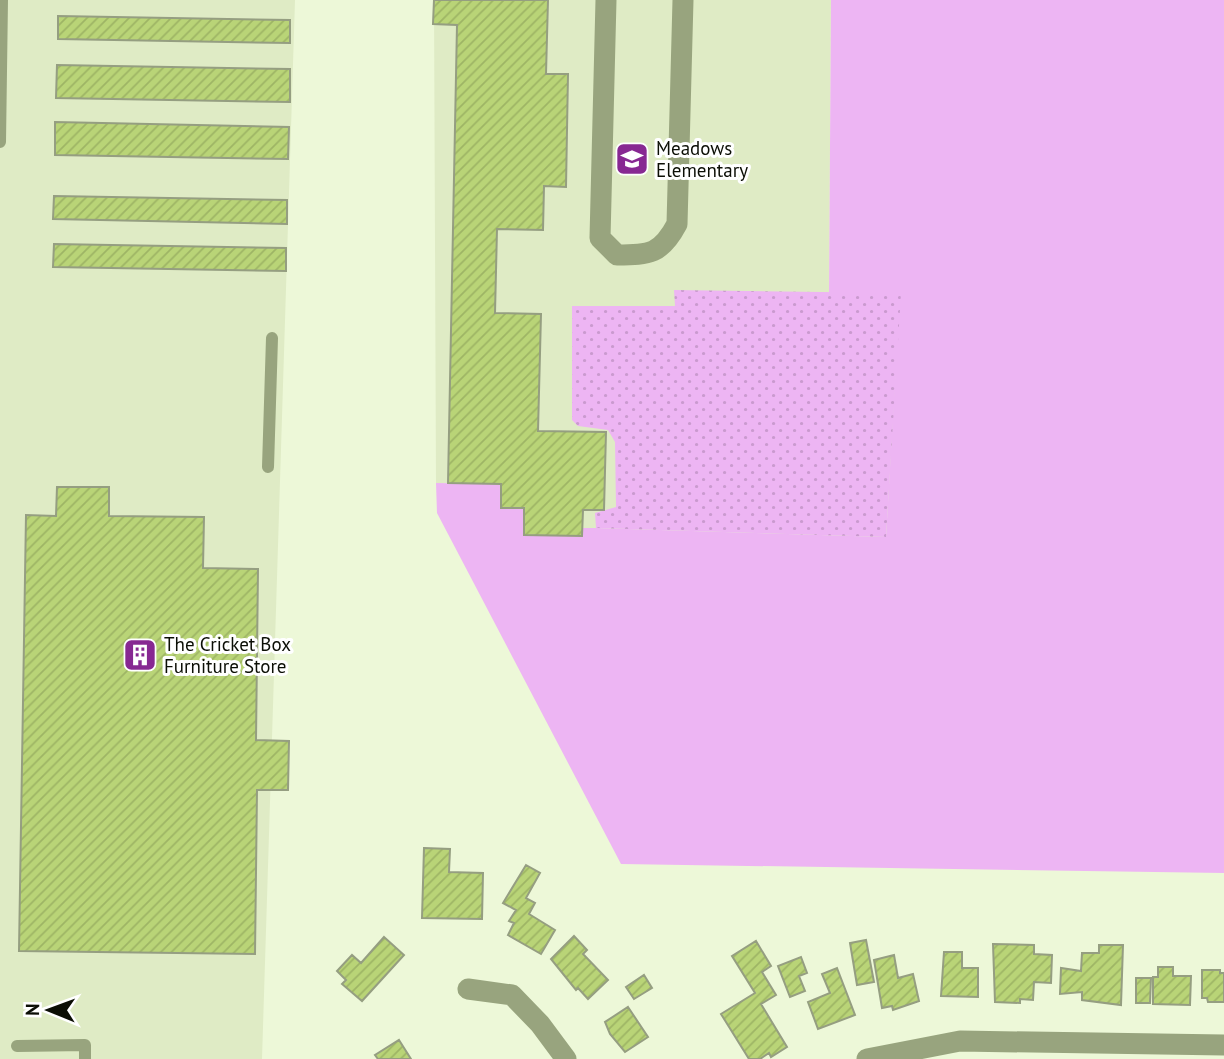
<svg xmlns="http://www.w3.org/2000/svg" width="1224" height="1059" font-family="'PT Sans',sans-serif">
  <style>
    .built { fill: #dfebc5 }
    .grass { fill: #edb5f3 }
    .park { fill: url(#park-dots) }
    .building { fill: url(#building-hatch); stroke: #959e81; stroke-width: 2 }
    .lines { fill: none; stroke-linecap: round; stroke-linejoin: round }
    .lane { stroke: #98a47e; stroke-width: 12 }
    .street { stroke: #98a47e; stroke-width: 21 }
    .labels { text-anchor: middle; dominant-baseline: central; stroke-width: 6; stroke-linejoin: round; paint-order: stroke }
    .poi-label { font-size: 19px; fill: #0b0e05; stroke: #fff; text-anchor: start }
  </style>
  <defs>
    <pattern id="park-dots" width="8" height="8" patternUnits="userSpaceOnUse" patternTransform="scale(1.75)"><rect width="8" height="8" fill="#edb5f3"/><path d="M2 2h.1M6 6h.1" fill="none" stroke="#ca9acf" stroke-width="1.8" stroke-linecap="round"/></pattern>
    <pattern id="building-hatch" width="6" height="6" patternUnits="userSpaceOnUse" patternTransform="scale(1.75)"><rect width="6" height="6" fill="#b9d477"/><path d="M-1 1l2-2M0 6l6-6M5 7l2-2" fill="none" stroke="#9eb565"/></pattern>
  </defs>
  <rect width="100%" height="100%" fill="#edf8d8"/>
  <!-- built -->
  <path class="built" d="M0,0H295L262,1059H0Z
    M434,0H831L829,293H901L886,537L596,528L582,536L524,535L501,508V484L436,483Z"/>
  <!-- grass -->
  <path class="grass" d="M831,0H1224V873L621,864L437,513L436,483L501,484V508H524V535L582,536V528H596L886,537L900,293H829Z"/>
  <!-- park -->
  <path class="park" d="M674,290L901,293L886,537L596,528L595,513L616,507L615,442L608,430L578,426L572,420V306H675Z"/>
  <!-- building -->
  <path class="building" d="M434,0H548L546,74H568L566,187L544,186L543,230L497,229L495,313L541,314L538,431L606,432L604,510H583L582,536L524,535V508H501V484L448,483L457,25L433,24Z
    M58,16L290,20V43L58,39Z
    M57,65L290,69V102L56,98Z
    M55,122L289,127L288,159L55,155Z
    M54,196L287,200V224L53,219Z
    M54,244L286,248V271L53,267Z
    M57,487H109V516L204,517L203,568L258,569L256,740L289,741L288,790H257L255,954L19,951L26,515L56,516Z
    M424,848L450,849L449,872L483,873L482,919L422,918Z
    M526,865L540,873L526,898L535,903L529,914L555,930L541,954L508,935L514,923L509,921L516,910L503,903Z
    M574,936L587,950L583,954L608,980L588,999L578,988L576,990L551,959Z
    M384,937L404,955L362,1001L342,984L346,980L337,971L352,955L361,963Z
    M866,940L874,982L857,985L850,943Z
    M756,941L771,966L762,972L776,995L761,1004L787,1047L771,1057L769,1053L760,1059H749L721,1014L755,993L732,956Z
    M993,944L1034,945V954L1052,955L1051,983L1034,982L1033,1000L1020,999V1003L995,1002Z
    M1099,945H1123L1121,1005L1082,1000V992L1060,994L1061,968L1081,971L1082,953H1099Z
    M944,952H962V968H978V997L941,996Z
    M894,955L898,978L913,974L919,1001L893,1010L892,1006L882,1008L874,960Z
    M801,957L807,973L799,976L805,991L790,997L778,966Z
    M1158,967H1173V976H1191L1190,1005L1153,1004V977H1158Z
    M837,968L855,1015L818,1029L808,1002L830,993L822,974Z
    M1202,970H1220V973H1224V1002H1208L1207,998H1202Z
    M644,975L652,988L634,999L626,987Z
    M1136,978H1151L1150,1003H1136Z
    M628,1007L648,1037L625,1052L610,1034L605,1022Z
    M399,1040L411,1059H378L375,1055Z"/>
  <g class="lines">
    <!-- lane -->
    <path class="lane" d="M0,142L2,0
      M268,467L272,338
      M17,1046L85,1045V1059"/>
    <!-- street -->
    <path class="street" d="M606,0L600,238L617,255C650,255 661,254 677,224L683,0
      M468,989L512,995L540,1024L566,1059
      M867,1059L960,1041L1224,1045"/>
  </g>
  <!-- icons -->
  <defs>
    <symbol id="school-square" viewBox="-11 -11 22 22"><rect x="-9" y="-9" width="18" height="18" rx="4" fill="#872892" stroke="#fff"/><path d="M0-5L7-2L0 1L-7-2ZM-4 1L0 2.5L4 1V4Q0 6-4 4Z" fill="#fff"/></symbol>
    <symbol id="building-square" viewBox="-11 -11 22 22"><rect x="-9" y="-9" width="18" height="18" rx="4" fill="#872892" stroke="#fff"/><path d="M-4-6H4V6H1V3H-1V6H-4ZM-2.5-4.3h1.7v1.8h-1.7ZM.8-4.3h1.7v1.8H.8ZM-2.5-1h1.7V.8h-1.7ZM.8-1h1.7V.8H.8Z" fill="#fff"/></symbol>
  </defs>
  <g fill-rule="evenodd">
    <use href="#school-square" x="613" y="140" width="38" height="38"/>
    <use href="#building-square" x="121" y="636" width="38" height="38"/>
  </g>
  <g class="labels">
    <!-- poi labels -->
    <g class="poi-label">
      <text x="656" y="148">Meadows<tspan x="656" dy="22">Elementary</tspan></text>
      <text x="164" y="644">The Cricket Box<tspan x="164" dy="22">Furniture Store</tspan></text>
    </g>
  </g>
  <!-- north arrow -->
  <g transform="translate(49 1010) rotate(271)" stroke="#ffffff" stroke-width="5" paint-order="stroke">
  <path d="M0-5L12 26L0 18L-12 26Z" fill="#0b0e05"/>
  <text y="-10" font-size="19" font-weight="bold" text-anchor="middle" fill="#0b0e05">N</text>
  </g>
</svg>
